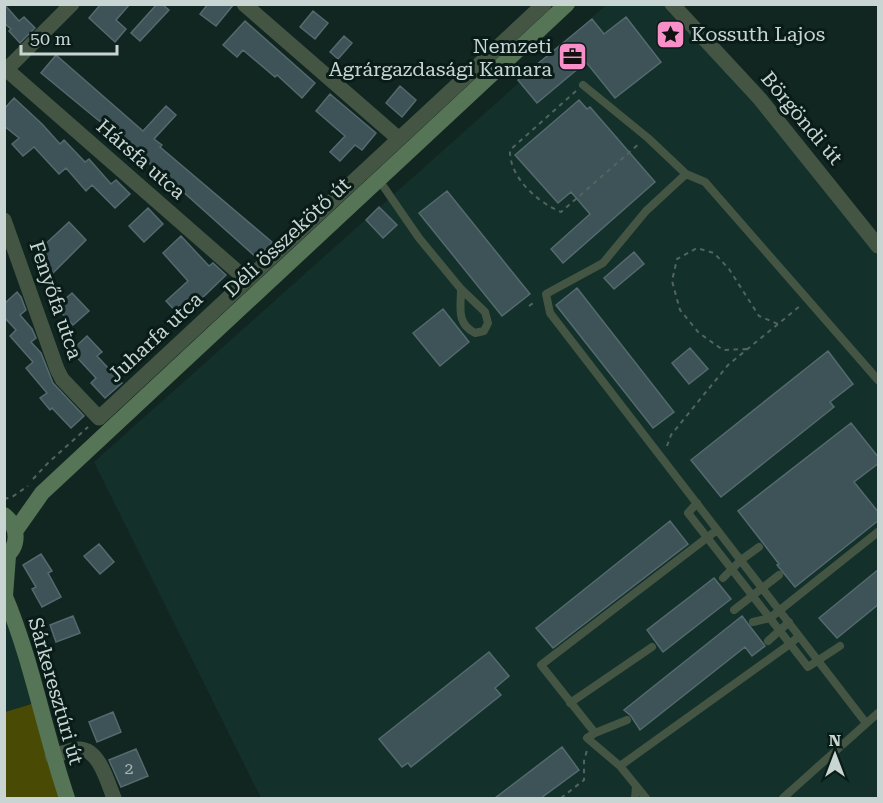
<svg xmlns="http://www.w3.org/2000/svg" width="883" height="803" font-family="'Roboto Serif',serif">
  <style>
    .built { fill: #13302a }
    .forest { fill: #494a03 }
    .building { fill: #3e5357; stroke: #546a6f; stroke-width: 1.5 }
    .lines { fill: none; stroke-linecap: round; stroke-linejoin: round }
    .path { stroke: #536460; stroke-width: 2; stroke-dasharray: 4.5 4.5; stroke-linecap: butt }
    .service { stroke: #445643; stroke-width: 8 }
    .minor { stroke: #445643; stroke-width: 15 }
    .secondary { stroke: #567456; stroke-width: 16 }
    .labels { text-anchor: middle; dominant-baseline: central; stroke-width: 6; stroke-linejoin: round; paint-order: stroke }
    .number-label { font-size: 16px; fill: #a6b4b3 }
    .poi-label { font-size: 20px; fill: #c9d5d2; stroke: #091c18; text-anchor: start }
    .street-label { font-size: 20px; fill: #c9d5d2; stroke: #091c18 }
  </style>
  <rect width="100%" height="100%" fill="#122621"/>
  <!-- built -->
  <path class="built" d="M606,5H676L878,254V798H261L94,462Z
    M4,605L38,702L5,712H4Z"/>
  <!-- forest -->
  <path class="forest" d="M38,702L67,798H5V712Z"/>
  <!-- building -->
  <path class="building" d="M4,4L19,21L24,17L35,28L20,43L9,31L11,29L4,23Z
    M101,4H130L116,20L126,29L115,42L89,18Z
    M157,4H162L169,10L140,41L131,33Z
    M208,4H234L216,26L200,14Z
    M313,11L328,23L315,39L300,27Z
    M626,17L661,62L615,98L586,62L537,103L518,80L592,19L604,34Z
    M245,21L315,83L302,98L277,75L275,77L243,50L237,57L223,45Z
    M344,36L352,43L338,59L330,52Z
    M56,55L143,131L166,106L176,115L154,139L162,145L160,147L272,242L264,251L257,258L181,190L180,192L158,173L159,172L132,148L41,73Z
    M400,86L416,100L402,117L386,103Z
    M330,94L376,133L362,150L355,145L340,161L330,152L345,136L316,111Z
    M14,98L42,124L60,144L64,140L85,162L89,159L111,184L116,180L130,194L115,208L92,185L86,191L66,168L59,174L34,147L23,156L12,144L19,138L4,126V109Z
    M579,100L587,109L590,107L655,182L563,263L551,249L590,214L571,192L558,203L515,155Z
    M447,191L530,294L502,316L419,213Z
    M379,207L397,225L383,238L366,220Z
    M148,208L163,224L144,242L129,226Z
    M69,222L86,240L48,278L41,270L45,267L39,261L44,257L38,251Z
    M181,236L209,266L213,263L226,275L198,302L201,305L184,320L166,301L188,281L163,253Z
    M634,252L644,264L614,289L604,278Z
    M577,288L674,412L653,428L556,305Z
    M17,292L21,297L26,310L20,315L32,329L36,338L31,342L41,353L53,383L84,416L71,428L52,408L50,410L40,398L47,393L26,368L33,362L10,336L16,330L4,317V304Z
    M72,293L89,311L73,325L56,307Z
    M443,309L469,342L440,366L413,333Z
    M87,336L102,352L97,356L122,383L105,398L91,383L96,378L71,351Z
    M690,348L708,369L689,384L672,363Z
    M828,351L853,384L830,402L834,407L721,497L691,460Z
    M851,423L879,458V463L854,482L879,513V520L795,587L777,565L779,564L763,543L738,511Z
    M670,521L688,544L553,648L536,628Z
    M99,544L114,562L100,574L84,556Z
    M41,554L52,571L48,573L61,597L42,607L32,589L36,587L23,565Z
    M879,569V604L837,638L819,618Z
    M714,578L731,599L663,652L647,630Z
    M73,616L80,633L56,642L50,625Z
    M742,616L765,646L752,656L745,647L640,730L631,716L624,710Z
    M489,652L509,676L495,688L501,695L411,767L408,763L402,767L379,739Z
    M113,712L121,732L97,742L89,722Z
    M562,747L579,770L541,798H495Z
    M136,749L148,776L121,787L109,760Z"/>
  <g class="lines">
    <!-- path -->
    <path class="path" d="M576,91L510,150C509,177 537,202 561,212L640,143
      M529,306L536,301
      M747,349L723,350L699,333L680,310L672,281L677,259L697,248L714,253L729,269L759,316L778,324
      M667,446L671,435L728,365L800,306
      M33,479L48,463L88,427
      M4,499L12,497L28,486
      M561,798L584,780V761L587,750"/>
    <!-- service -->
    <path class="service" d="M583,85L648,138L686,174L705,182L878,380
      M686,174L646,211L603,263L546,294L550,313L866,723
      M379,180L419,238L461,289L485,312L488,323L484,331L475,333C456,323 461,308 461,289
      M697,503L688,513L808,667L840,646
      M723,578L741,560L759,547
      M734,610L779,575
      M753,622L770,618L878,532
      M768,641L789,622
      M570,703L652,647
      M595,733L627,720
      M620,766L790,644L799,636
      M635,798L636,786
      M646,798L620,766L587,738L595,733L541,665L717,530
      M783,798L878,713"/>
    <!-- minor -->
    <path class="minor" d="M244,4L399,139
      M672,4L760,99L878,246
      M7,70L247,280
      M4,72L72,4
      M4,220L57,369L62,379L99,418L544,4
      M52,756C61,754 71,749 80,749C100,750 108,784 114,798"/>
    <!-- secondary -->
    <path class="secondary" d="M4,515C19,527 20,546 4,558
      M16,530L42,493L567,4
      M4,594C32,660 44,731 67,798
      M5,596L8,556"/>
  </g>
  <!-- icons -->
  <defs>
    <symbol id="sight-square" viewBox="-11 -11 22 22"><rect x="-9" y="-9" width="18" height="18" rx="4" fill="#f98fc9" stroke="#091c18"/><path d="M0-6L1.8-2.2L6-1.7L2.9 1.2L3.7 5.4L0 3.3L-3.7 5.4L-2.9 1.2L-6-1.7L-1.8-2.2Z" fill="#111"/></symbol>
    <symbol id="office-square" viewBox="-11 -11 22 22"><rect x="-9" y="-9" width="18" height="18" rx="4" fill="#f98fc9" stroke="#091c18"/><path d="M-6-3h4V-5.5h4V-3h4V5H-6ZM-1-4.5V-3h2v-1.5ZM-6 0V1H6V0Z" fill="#111"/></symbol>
  </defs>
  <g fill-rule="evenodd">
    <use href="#sight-square" x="654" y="18" width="33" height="33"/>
    <use href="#office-square" x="556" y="40" width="33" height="33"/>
  </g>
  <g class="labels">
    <!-- number labels -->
    <g class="number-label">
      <text x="129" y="768">2</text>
    </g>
    <!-- poi labels -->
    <g class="poi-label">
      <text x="691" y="34">Kossuth Lajos</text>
      <text x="552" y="46" text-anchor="end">Nemzeti<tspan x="552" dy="23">Agrárgazdasági Kamara</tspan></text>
    </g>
    <!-- street labels -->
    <g class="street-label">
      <text transform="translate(802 118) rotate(50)">Börgöndi út</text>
      <text transform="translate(141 159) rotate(41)">Hársfa utca</text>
      <text transform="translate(287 237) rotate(-43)">Déli összekötő út</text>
      <text transform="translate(56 300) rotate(71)">Fenyőfa utca</text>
      <text transform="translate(155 337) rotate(-43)">Juharfa utca</text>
      <text transform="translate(56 691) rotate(74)">Sárkeresztúri út</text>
    </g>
  </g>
  <!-- border -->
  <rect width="883" height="803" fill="none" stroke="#c9d5d2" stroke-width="12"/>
  <!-- north arrow -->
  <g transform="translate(835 755)" stroke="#091c18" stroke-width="4.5" paint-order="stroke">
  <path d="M0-4.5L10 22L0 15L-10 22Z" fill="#c9d5d2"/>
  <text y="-9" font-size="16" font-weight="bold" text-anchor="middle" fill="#c9d5d2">N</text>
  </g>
  <!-- scale -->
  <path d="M21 45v9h96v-9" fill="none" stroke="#c9d5d2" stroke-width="3"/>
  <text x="30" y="45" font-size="18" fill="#c9d5d2" stroke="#091c18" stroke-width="4.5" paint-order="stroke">50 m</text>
</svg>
